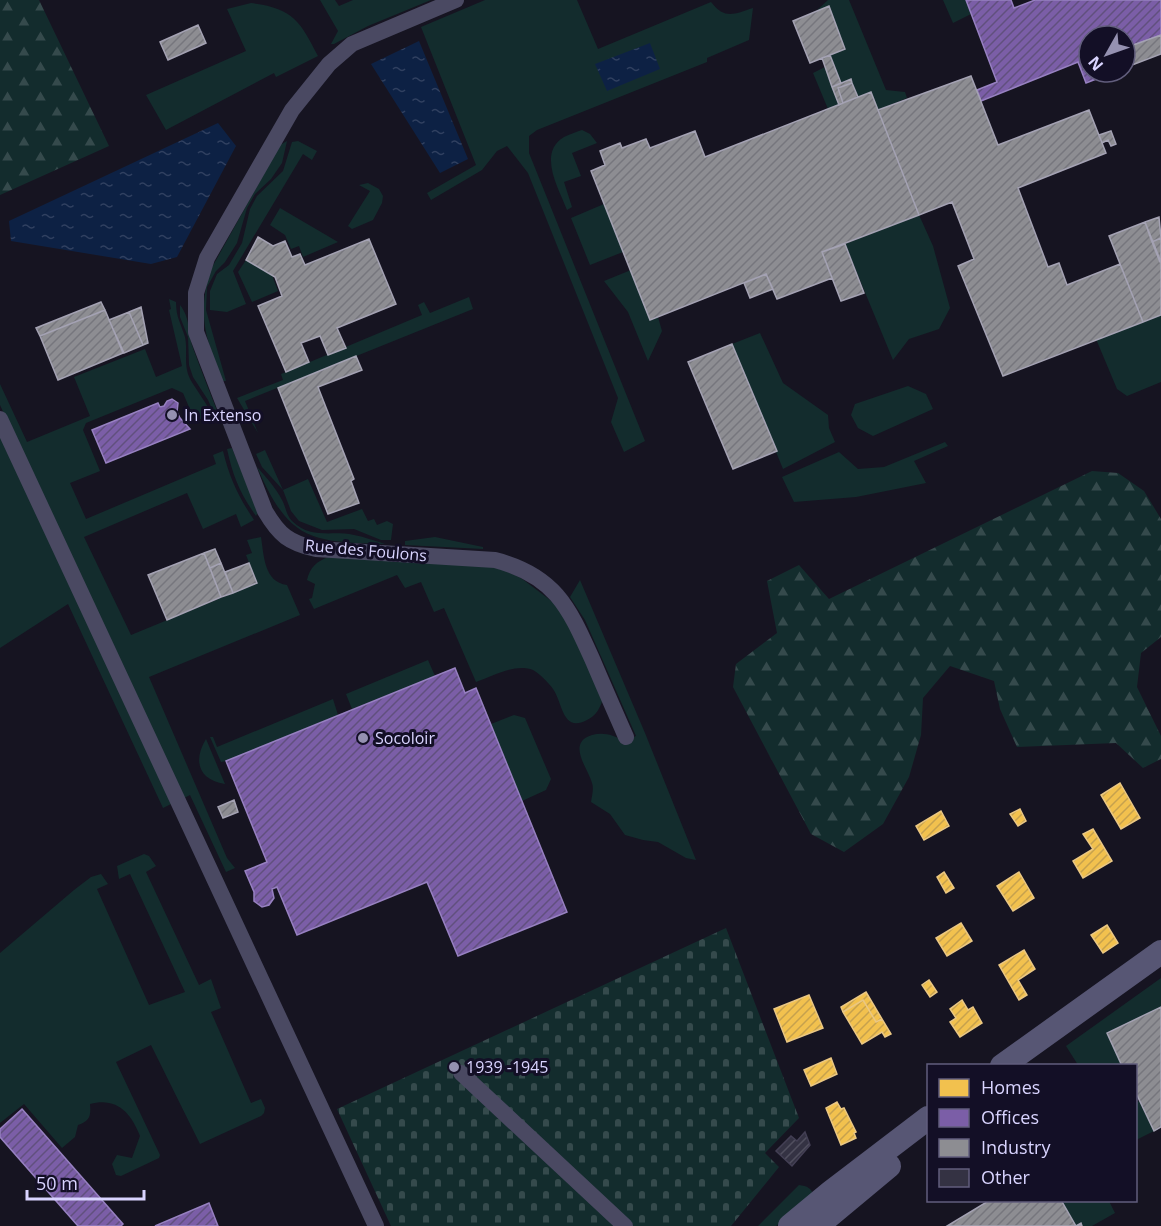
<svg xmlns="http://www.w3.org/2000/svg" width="1161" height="1226" font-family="'Open Sans',sans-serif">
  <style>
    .green { fill: #132c2d }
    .forest { fill: url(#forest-firs) }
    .cemetery { fill: url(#cemetery-stones) }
    .water { fill: url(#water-ripples) }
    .homes { fill: url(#homes-hatch); stroke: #eac783; stroke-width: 1.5 }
    .offices { fill: url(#offices-hatch); stroke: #9781c1; stroke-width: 1.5 }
    .industry { fill: url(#industry-hatch); stroke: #a4a2b3; stroke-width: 1.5 }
    .building { fill: url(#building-hatch); stroke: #433f54; stroke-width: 1.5 }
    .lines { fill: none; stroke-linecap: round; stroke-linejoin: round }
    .street { stroke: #4a4962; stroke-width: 16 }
    .secondary { stroke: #575674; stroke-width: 24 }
    .poi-dot { fill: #9591b1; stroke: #130f26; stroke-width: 2 }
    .labels { text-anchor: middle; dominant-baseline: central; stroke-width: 6; stroke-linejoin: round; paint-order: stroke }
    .poi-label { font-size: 16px; fill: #d9d4ff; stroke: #130f26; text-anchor: start }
    .street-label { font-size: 16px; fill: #d9d4ff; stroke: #130f26 }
  </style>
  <defs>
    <pattern id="forest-firs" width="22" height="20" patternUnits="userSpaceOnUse" patternTransform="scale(1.5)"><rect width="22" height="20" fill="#132c2d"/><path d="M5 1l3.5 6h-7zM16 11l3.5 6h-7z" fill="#354a4c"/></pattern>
    <pattern id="cemetery-stones" width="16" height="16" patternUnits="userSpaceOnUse" patternTransform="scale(1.5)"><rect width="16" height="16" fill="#132c2d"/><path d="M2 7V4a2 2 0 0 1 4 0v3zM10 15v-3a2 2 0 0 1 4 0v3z" fill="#354a4c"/></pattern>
    <pattern id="water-ripples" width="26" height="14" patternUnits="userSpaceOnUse" patternTransform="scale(1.5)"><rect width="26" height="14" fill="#0d2144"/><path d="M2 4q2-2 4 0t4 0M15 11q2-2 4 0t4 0" fill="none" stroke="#304060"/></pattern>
    <pattern id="homes-hatch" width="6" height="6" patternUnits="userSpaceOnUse" patternTransform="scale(1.5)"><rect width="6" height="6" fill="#f2c14e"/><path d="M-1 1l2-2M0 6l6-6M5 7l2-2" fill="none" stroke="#c6a14e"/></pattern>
    <pattern id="offices-hatch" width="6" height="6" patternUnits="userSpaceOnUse" patternTransform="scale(1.5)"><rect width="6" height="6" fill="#7b5ea7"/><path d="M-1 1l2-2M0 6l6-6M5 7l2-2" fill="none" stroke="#61507e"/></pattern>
    <pattern id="industry-hatch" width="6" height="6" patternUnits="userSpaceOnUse" patternTransform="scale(1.5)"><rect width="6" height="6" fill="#8d8d92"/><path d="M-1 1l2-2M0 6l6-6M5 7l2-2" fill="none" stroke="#76767d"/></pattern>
    <pattern id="building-hatch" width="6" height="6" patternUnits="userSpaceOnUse" patternTransform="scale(1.5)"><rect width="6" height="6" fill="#343243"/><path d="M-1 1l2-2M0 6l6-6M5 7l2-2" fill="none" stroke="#514f5f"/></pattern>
  </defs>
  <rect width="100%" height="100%" fill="#161421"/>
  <!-- green -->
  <path class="green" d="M320,0H335L339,6L353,0H431L368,26L334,44H331L338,31Z
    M485,0H577L598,49L711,2C725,20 734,14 753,8L749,40L707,58V62L537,130L529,136V153L645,441L624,452L611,422L618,398L528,173L507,146L497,151L482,170L431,200L427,193L476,165L421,27Z
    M828,0H849L886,90L905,92L907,98L878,110L871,92L858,97L851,80L841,83L830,55L845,49L829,6L815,12Z
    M943,0H966L971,14L953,23Z
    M251,3C293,8 300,21 318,56L276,77L274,73L166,130L146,95L246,51L227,9Z
    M825,67L839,105L828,109L813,73Z
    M582,130L590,134L597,143L572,153L581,176L564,182L572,207L567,210C559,189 537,153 564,137C570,134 576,132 582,130Z
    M287,141L282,163L271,179L255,194L247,208L237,243L225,262L216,271L207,287L206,310L226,381H222C206,338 197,317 210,271L280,145Z
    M298,141L317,151L312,160L303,154L233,271L246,304L227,312L210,310V291L217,274L229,265L242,243L250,209L257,196L283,171L292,142Z
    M368,183L379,189L383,196L382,203L373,220L352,229L348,226L370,191L359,185Z
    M604,204L623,252L590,265L571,218Z
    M280,208L338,242L303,257L299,246L291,249L285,235L270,225Z
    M919,215L933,246L950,308L939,329L909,339L893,360L845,244Z
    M246,260L272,275L278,291L252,302L238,272Z
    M631,270L658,317L662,331L648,361L628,312L604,281Z
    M469,297L473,309L245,401L258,433L237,398L283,380L281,374L286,372L422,315L418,305L424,302L430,313Z
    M169,299L176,302C176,318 181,323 185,337C188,351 183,365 190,379C197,391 206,402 212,415L195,421L183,393L172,388L86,423L83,430L100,471L70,483L86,519L216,464L213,455L223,451C230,479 238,496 254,520L241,527L236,514L203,529L187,493L84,537L131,635L257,583L246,555L252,553L247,540L261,537C264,556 264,582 287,585L300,615L149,677L227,858L235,868L226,872L190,795L184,798L0,405V384L27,442L90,416L74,377L145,349L156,377L182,366L169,310L171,309Z
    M180,305C191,319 187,331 193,348C202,373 212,398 222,423L219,424L208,400L193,377L189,365L188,337L180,317Z
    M1161,315V382L1127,396L1117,389L1096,339Z
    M760,333L783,383L828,415L829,428L835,442L783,469L732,344Z
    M908,386L926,394L933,409L873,436L858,428L851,415L855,404Z
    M0,427L173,803L163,808L68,604L0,648Z
    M945,442L948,446L914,461L926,483L856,497L794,502L782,477L839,452L858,469L884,467Z
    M232,448L258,512L256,516C240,493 233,477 227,449Z
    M265,450L283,490L308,479L327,522L362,509L368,521L374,519L377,525L387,521L393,524L391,540H381L354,529L322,530L299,521L291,511L283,490L262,467L256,454Z
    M257,467C266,477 276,488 282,500C286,507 286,515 292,521C311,540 332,530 354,535C365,537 375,541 385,544C309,542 289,540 257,467Z
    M435,537L483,547V549L405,545V541Z
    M329,557L485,566L504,570L521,578L554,603L566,618L603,699C600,708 596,716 587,720C562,733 563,703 553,689C549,683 539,673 533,670C515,663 493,676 476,682L444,608L434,612L421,582L405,588L397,575L314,609L309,599L312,598L315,584L307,580C310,567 317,561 329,557Z
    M580,580L645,733L696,860L686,858L658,842L643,840L625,835L610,814L591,802C592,796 594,788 592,783C588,768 566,743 592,735C604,732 613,735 624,741L636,736L585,620L570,597Z
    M428,660L435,676L352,709L346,694Z
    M333,699L338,715L226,761L221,762L210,737H213L217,747Z
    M514,715L525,718L551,779L546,790L522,801L491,724Z
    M206,739L225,784C198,780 193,760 206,739Z
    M144,854L149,856L156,866L146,872L199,985L211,979L221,1008L211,1012L251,1103L261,1099L265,1108L264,1113L261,1116L200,1144L151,1045L116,1062L160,1155L159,1158L121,1176L116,1175L112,1164L117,1155L132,1158L140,1136C131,1113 117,1097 90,1104C91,1116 90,1121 78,1125L75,1137L62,1148L24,1104L0,1123V953L74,890L91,877L101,874L108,884L97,889L149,1005L185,992L130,874L119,879L117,866Z
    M1161,978V1007L1107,1033L1122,1065H1078L1066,1046Z
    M1139,1101L1154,1131L1136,1140V1103Z
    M799,1185C807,1186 812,1188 814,1197L776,1226H758Z
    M1061,1201H1109L1115,1213L1092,1226H1082L1080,1223L1076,1226Z"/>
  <!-- forest -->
  <path class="forest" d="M0,0H39L109,146L0,195Z
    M1092,471L1118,473L1144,491L1161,519V637L1141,653L1137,687L1161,736V759L1143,768L1116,743L1017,747L1000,709L994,681L950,666L923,698L921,735L909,777L883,824L844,852L811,834L733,687L736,664L777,633L767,581L799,565L829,599Z"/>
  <!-- cemetery -->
  <path class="cemetery" d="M726,928L799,1118L765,1153L779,1167L731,1226H391L337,1109Z"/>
  <!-- water -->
  <path class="water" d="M419,41L468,159L440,173L371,64Z
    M650,43L660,69L607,91L595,64Z
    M218,123L236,146L177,257L151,264L11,241L9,221Z"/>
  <!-- homes -->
  <path class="homes" d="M1120,783L1140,818L1121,829L1101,795Z
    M1020,809L1026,821L1018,826L1010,814Z
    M941,811L949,826L924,840L916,826Z
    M1093,829L1112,861L1083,878L1073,861L1093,849L1083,834Z
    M944,872L954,888L946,893L937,877Z
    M1019,872L1034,898L1013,911L997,886Z
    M961,923L972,941L947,956L936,938Z
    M1107,925L1118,943L1103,953L1091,935Z
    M1024,950L1035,969L1018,980L1027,995L1019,1000L999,965Z
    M929,980L937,992L930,997L922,985Z
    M866,992L882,1019L876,1022L863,1000L843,1012L841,1007Z
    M809,995L823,1028L787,1042L774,1009Z
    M863,1000L876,1022L882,1019L891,1034L885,1037L882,1032L862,1044L843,1012Z
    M962,1000L968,1010L973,1007L982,1023L960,1037L950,1022L956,1018L950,1009Z
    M831,1058L837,1074L811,1086L804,1070Z
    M837,1102L841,1109L844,1108L856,1132L854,1133L856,1138L841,1145L826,1108Z"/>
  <!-- offices -->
  <path class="offices" d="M966,0H1011L1014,8L1035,0H1161V35L1125,48V36H1089V72H1108L1109,74L1086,83L1078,62L981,101L977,90L997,82Z
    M172,399L178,403L177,412L180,418L190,429L106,463L92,430L158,403L160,407L164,406L167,401Z
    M455,668L465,693L476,688L567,912L458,956L427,882L297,935L277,887L272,889L274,898L269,905L262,907L254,901V892L245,871L267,862L226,761Z
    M22,1109L123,1224L121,1226H78L0,1137V1129Z
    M209,1203L218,1226H155Z"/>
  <!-- industry -->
  <path class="industry" d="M829,6L845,49L810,63L793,21Z
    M198,25L206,43L168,60L160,42Z
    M1161,35V54L1127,67L1125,48Z
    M830,55L841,83L832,87L822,58Z
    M971,76L998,145L1089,110L1106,153L1018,188L1048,267L1059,263L1067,285L1120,264L1143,322L1003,376L958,266L974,259L952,202L919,215L878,110Z
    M851,79L852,83L838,88L843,103L839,105L832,87Z
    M852,83L858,97L843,103L838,88Z
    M871,92L919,215L822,252L832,278L798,291L777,299L766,274L650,320L591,171L605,165L600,151L620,143L622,148L646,139L650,148L695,131L705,157Z
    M1111,131L1116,144L1111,146L1108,140L1102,143L1099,135Z
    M1159,217L1161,238L1152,242L1145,222Z
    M1145,222L1161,262V315L1143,322L1109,236Z
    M258,237L273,246L285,241L292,257L300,254L305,265L369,239L396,304L337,328L346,348L328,355L320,336L301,343L309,362L286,372L258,306L282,296L275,277L246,260Z
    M1161,238V262H1160L1152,242Z
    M845,244L864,293L841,301L822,252Z
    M766,274L773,289L750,298L744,283Z
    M101,302L105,310L40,336L36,328Z
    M141,307L148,343L143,345L129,312Z
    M105,310L123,353L58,380L40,336Z
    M129,312L143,345L124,353L109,320Z
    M732,344L777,451L733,469L688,362Z
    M356,356L362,370L318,387L354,479L351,481L359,503L328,514L278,388Z
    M215,549L221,563L210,568L204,553Z
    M204,553L221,597L167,620L148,575Z
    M221,563L233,593L221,597L210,568Z
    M249,563L257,583L233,593L225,572Z
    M234,800L238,812L223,818L218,807Z
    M1161,1007V1127L1154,1131L1136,1093V1066H1122L1107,1033Z
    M990,1200H1061L1076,1226L1081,1223L1082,1226H947Z"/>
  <!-- building -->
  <path class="building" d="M805,1132L810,1145L792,1166L776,1151L791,1136L797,1141Z"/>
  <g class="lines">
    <!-- street -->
    <path class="street" d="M456,0L352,44L329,64L292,110L207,258L196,293V332L265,511C279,535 289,543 316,549L495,560C556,576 569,608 593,661C604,687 615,712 626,737
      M0,419L376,1226
      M461,1073L625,1226"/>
    <!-- secondary -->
    <path class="secondary" d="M1002,1066L1161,952
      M790,1226L831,1192L928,1118
      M817,1226L889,1166"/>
  </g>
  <!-- markers -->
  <g class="poi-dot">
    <circle cx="172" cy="415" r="6"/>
    <circle cx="363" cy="738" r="6"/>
    <circle cx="454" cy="1067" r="6"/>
  </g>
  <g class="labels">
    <!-- poi labels -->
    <g class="poi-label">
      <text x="184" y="415">In Extenso</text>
      <text x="375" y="738">Socoloir</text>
      <text x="466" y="1067">1939 -1945</text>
    </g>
    <!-- street labels -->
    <g class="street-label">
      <text transform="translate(366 550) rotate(5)">Rue des Foulons</text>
    </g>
  </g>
  <!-- legend -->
  <rect x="927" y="1064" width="210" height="138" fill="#130f26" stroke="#625e7d" stroke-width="1.5"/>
  <rect x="939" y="1079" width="30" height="18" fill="#f2c14e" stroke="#625e7d" stroke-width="1.5"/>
  <text x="981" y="1094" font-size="18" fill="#d9d4ff">Homes</text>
  <rect x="939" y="1109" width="30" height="18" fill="#7b5ea7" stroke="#625e7d" stroke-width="1.5"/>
  <text x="981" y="1124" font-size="18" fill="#d9d4ff">Offices</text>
  <rect x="939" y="1139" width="30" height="18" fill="#8d8d92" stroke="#625e7d" stroke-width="1.5"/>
  <text x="981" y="1154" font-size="18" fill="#d9d4ff">Industry</text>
  <rect x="939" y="1169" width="30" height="18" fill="#343243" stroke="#625e7d" stroke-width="1.5"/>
  <text x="981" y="1184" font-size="18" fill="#d9d4ff">Other</text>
  <!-- north arrow -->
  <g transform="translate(1107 54) rotate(230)"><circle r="28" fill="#130f26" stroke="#625e7d" stroke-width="1.5"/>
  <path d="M0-4.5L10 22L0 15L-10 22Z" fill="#9591b1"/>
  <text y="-9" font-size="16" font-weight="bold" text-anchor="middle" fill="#d9d4ff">N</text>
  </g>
  <!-- scale -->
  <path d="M27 1190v9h117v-9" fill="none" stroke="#d9d4ff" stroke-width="3"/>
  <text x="36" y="1190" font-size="18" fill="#d9d4ff" stroke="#130f26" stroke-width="4.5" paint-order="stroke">50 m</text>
</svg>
